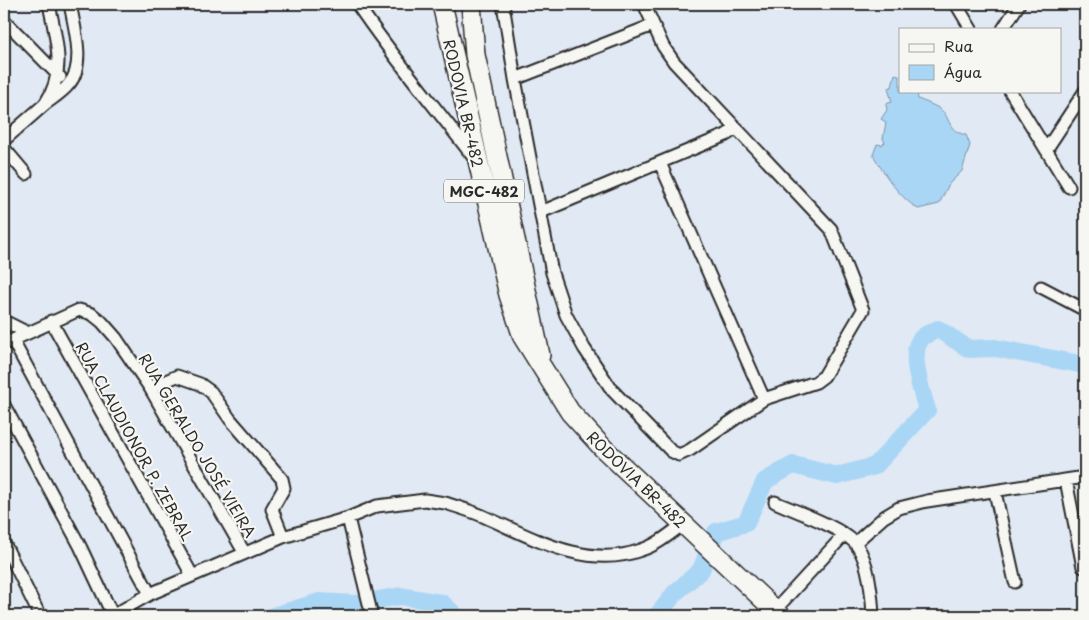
<svg xmlns="http://www.w3.org/2000/svg" width="1089" height="620" font-family="'Playpen Sans',sans-serif">
  <style>
    .water { fill: #aad6f6; stroke: #7792a5 }
    .lines { fill: none; stroke-linecap: round; stroke-linejoin: round }
    .river { stroke: #aad6f6; stroke-width: 18 }
    .minor-casing { stroke: #2b2b2b; stroke-width: 15 }
    .trunk-casing { stroke: #2b2b2b; stroke-width: 22 }
    .minor { stroke: #f6f6f2; stroke-width: 11 }
    .trunk { stroke: #f6f6f2; stroke-width: 19 }
    .labels { text-anchor: middle; dominant-baseline: central; stroke-width: 4.5; stroke-linejoin: round; paint-order: stroke }
    .shield { fill: #f6f6f2; stroke: #686867; stroke-width: 1 }
    .shield-label { font-size: 14px; font-weight: bold; fill: #2b2b2b }
    .street-label { font-size: 15px; fill: #2b2b2b; stroke: #f6f6f2 }
  </style>
  <rect width="100%" height="100%" fill="#e1e9f4"/>
  <filter id="ink" filterUnits="userSpaceOnUse"><feTurbulence type="fractalNoise" baseFrequency=".02" numOctaves="2"/><feDisplacementMap in="SourceGraphic" scale="10" xChannelSelector="R" yChannelSelector="G"/><feConvolveMatrix kernelMatrix="1 2 1 2 8 2 1 2 1" color-interpolation-filters="sRGB"/></filter>
  <g filter="url(#ink)">
    <!-- water -->
    <path class="water" d="M895,74L900,77V91H917L918,99C925,102 934,105 940,109C952,118 946,131 966,135L970,145L962,171L949,184L939,204L918,209C897,195 886,176 873,155L877,144L882,145L885,142L883,139L886,122L881,119L887,110L886,104L892,102L888,88L892,87Z"/>
    <g class="lines">
      <!-- river -->
      <path class="river" d="M273,616L319,602L355,604L401,596L442,603L456,616
        M657,616L675,593L701,570L716,532L746,523L765,481L793,465L837,476L875,466L927,410C922,392 906,349 924,336C928,333 934,331 938,329L969,349L995,348L1085,365"/>
      <defs>
        <path id="minor" d="M49,4C56,40 67,71 45,104C53,98 63,92 69,84C86,65 74,26 70,4
          M357,4C393,58 435,106 474,158
          M503,4L515,79L552,273L566,315L584,348L612,390L671,451L679,455L690,450L764,399L816,382L824,376L863,310L831,229L674,62L663,46L644,4
          M956,4L971,29
          M4,20L60,77
          M1003,29L1019,4
          M515,79L653,25
          M1010,91L1069,187
          M4,140L45,104
          M4,148L26,174
          M1046,150L1085,91
          M660,163L764,399
          M541,212L726,135L737,128
          M1041,287L1085,310
          M4,321L28,333
          M51,321L192,575
          M13,341L150,594
          M4,344L79,310L92,314L102,322L116,338L150,388L244,552
          M150,388L177,376L200,384L211,392L230,419L282,479L284,488L272,509L283,537
          M4,405L80,546L113,616
          M1066,480L1083,567
          M995,492L1015,582
          M775,502C795,511 840,527 854,542C869,558 872,595 873,616
          M348,518L372,616
          M4,543L40,616
          M855,543L884,517L899,508L927,501L1085,477
          M775,610L844,535
          M112,616L150,594L283,537L348,518L377,506L425,500L445,503C458,507 472,511 485,517C533,538 587,570 641,550C657,545 670,534 683,524"/>
        <path id="trunk" d="M442,4L509,295L523,337L570,412L603,448L781,616
          M471,4L475,55L540,355"/>
      </defs>
      <!-- minor casing -->
      <use href="#minor" class="minor-casing"/>
      <!-- trunk casing -->
      <use href="#trunk" class="trunk-casing"/>
      <!-- minor -->
      <use href="#minor" class="minor"/>
      <!-- trunk -->
      <use href="#trunk" class="trunk"/>
    </g>
  </g>
  <g class="labels">
    <!-- shield labels -->
    <rect class="shield" x="444" y="179.5" width="80" height="23" rx="4"/>
    <g class="shield-label">
      <text x="484" y="191">MGC-482</text>
    </g>
    <!-- street labels -->
    <g class="street-label">
      <text transform="translate(464 103) rotate(77)">RODOVIA BR-482</text>
      <text transform="translate(135 441) rotate(61)">RUA CLAUDIONOR P. ZEBRAL</text>
      <text transform="translate(198 445) rotate(59)">RUA GERALDO JOSÉ VIEIRA</text>
      <text transform="translate(637 479) rotate(44)">RODOVIA BR-482</text>
    </g>
  </g>
  <!-- margin -->
  <rect width="1089" height="620" fill="none" stroke="#f6f6f2" stroke-width="20"/>
  <rect x="10" y="10" width="1069" height="600" fill="none" stroke="#2b2b2b" stroke-width="2" filter="url(#ink)"/>
  <!-- legend -->
  <rect x="899" y="28" width="162" height="65" fill="#f6f6f2" stroke="#a5a5a2"/>
  <rect x="909" y="44" width="25" height="8" fill="#f6f6f2" stroke="#a5a5a2"/>
  <text x="944" y="52" font-size="15" fill="#2b2b2b">Rua</text>
  <rect x="909" y="65" width="25" height="15" fill="#aad6f6" stroke="#a5a5a2"/>
  <text x="944" y="78" font-size="15" fill="#2b2b2b">Água</text>
</svg>
